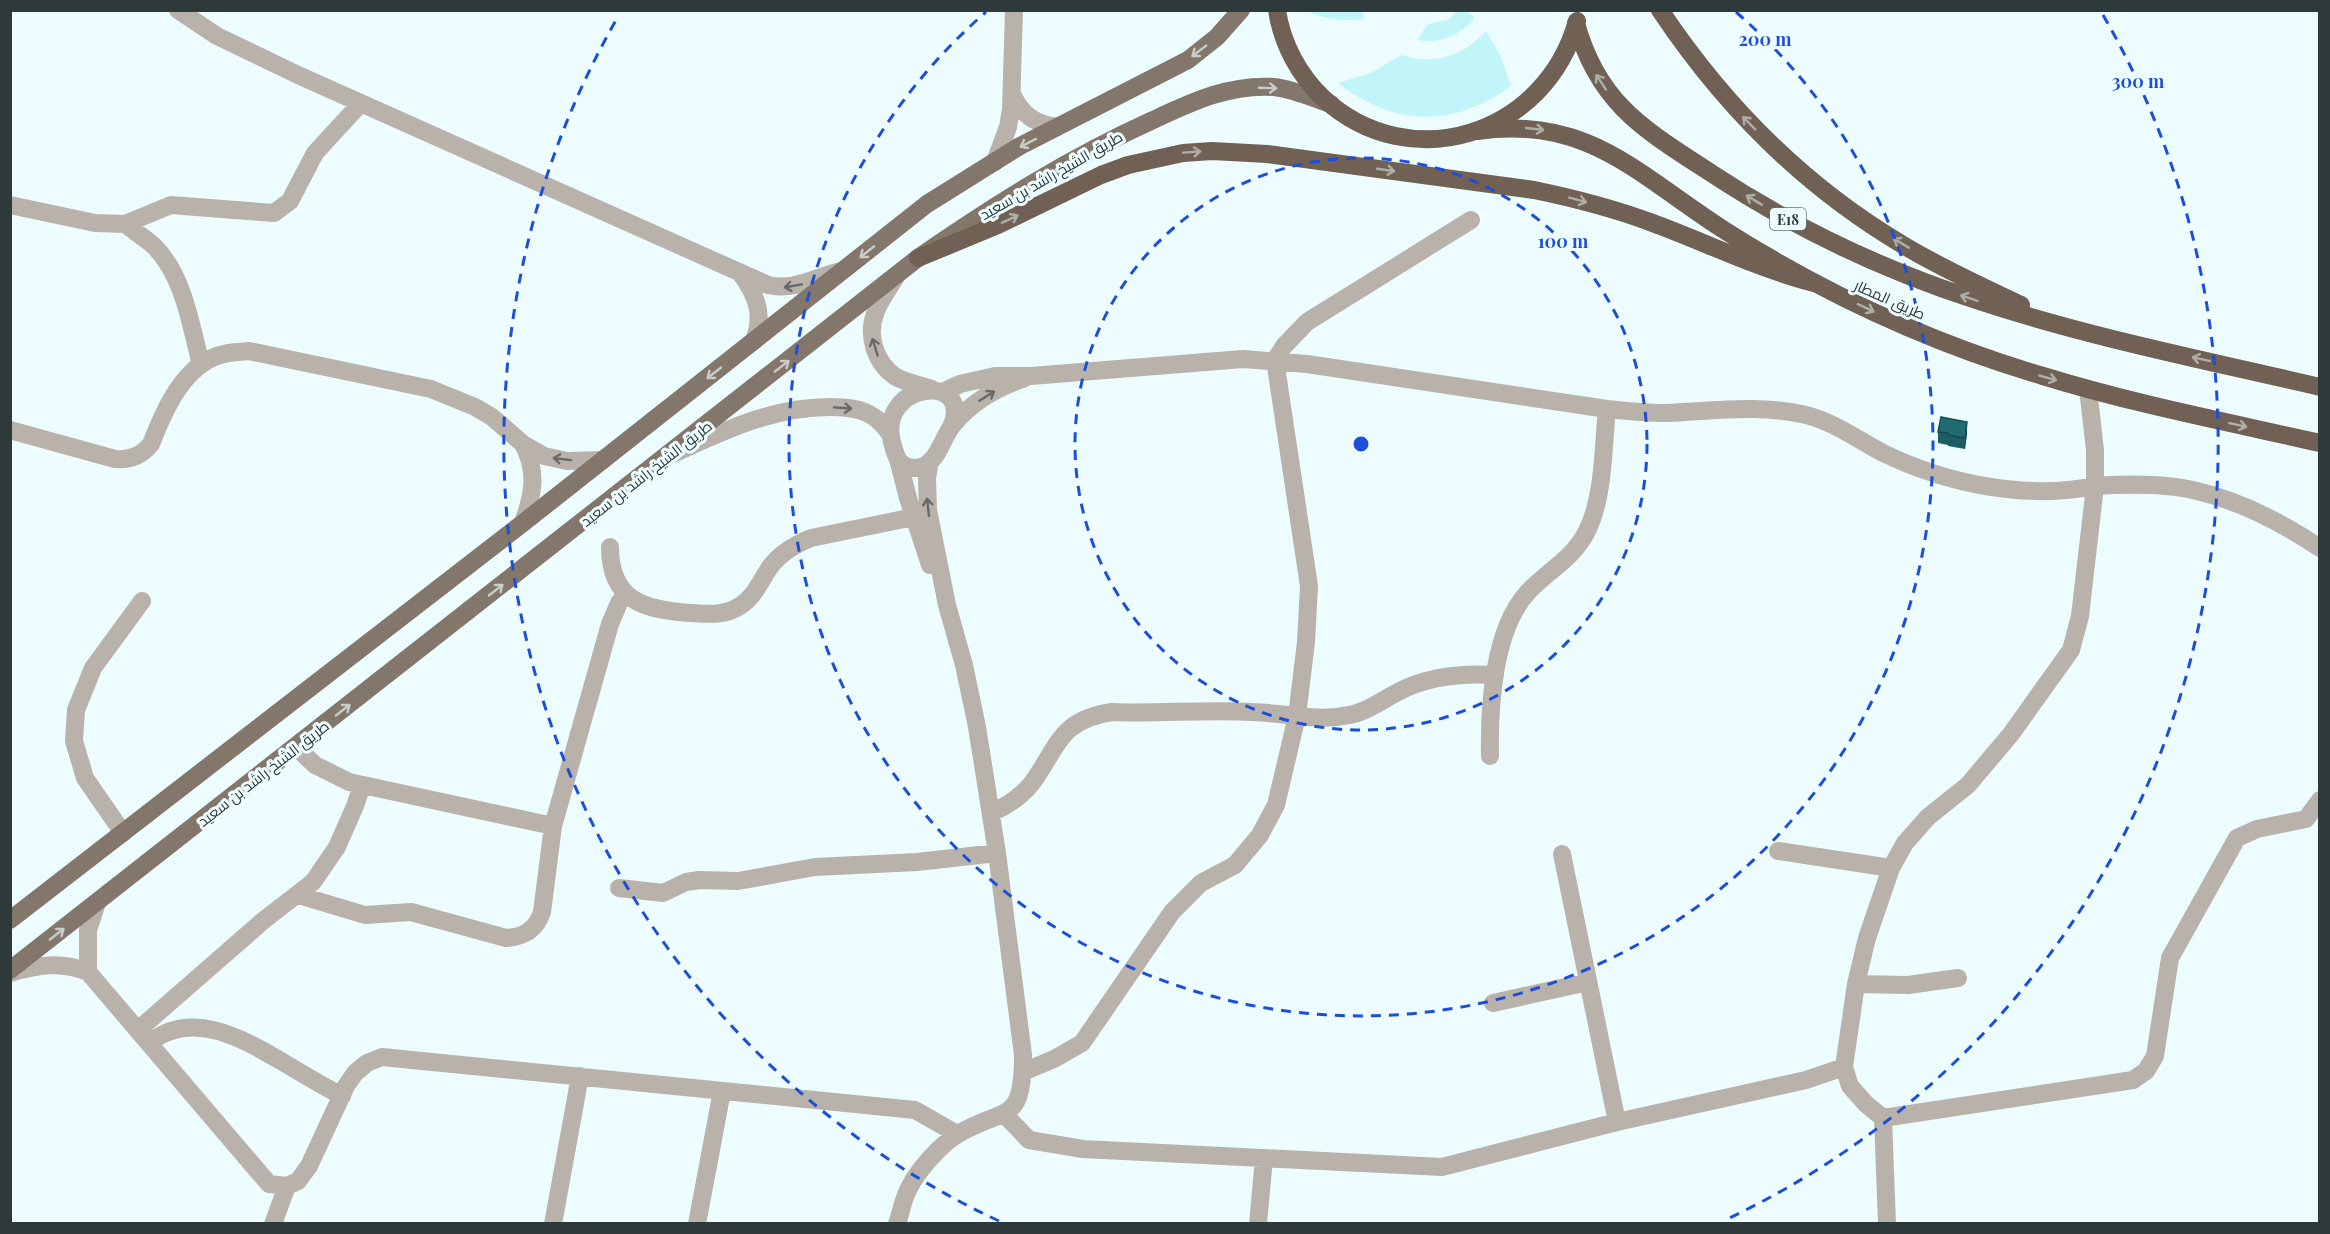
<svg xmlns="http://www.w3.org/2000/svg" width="2330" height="1234" font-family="'Playfair Display',Cairo,serif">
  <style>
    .green { fill: #c1f5fa }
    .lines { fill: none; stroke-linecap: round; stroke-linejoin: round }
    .street { stroke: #b9b2ab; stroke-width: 18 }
    .primary { stroke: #83766a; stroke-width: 18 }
    .highway { stroke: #706154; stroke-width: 18 }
    .wall { fill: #1c5d63 }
    .shaded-wall { fill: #174c50 }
    .building { fill: #216c73; stroke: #174c50; stroke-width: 1.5 }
    .oneway { stroke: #c8cdca }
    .oneway2 { stroke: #aeaea9 }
    .oneway3 { stroke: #666967 }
    .ring { fill: none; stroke: #1d4ed8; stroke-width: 3; stroke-dasharray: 10 8 }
    .labels { text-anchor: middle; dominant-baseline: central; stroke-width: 6; stroke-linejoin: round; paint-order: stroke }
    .shield { fill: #edfcfe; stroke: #677475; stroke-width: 1.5 }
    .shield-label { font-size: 14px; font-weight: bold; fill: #2e393a }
    .street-label { font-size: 15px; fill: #2e393a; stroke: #edfcfe }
    .centre { fill: #1d4ed8; stroke: #edfcfe; stroke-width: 3 }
    .ring-label { font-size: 18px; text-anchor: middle; font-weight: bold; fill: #1d4ed8; stroke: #edfcfe; stroke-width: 6; stroke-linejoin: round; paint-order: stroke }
  </style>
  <rect width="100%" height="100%" fill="#edfcfe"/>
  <!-- green -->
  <path class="green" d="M1458,10L1467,11L1475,18C1459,36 1441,44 1417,40L1428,24L1448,20Z
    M1307,11H1362L1365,19C1344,22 1327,20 1307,11Z
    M1486,31L1501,57L1511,86C1454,128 1394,127 1338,83L1371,73L1401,55C1434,65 1463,57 1486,31Z"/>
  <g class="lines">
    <!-- street -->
    <path class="street" d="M178,10L217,36L298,75L768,285C795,291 815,277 841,271
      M1012,93C1020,114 1035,124 1057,127
      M995,162L1008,127L1011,109L1014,10
      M10,205L95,223L125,224L171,205L274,213L290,201L315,153L361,103
      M125,224C134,231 145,238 154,246C184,276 191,326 201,365
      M741,274C757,296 764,315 754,341
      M897,275C890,287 881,299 876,311C866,335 875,363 896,377C907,383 920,385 932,389
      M2088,389L2095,450V486C2128,484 2165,483 2197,491C2240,501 2284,524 2320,548
      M943,392L960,384L995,376H1031L1243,359L1307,364L1607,409C1626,411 1646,413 1666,413C1713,411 1759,404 1806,415C1834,422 1858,440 1883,453C1947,484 2026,500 2095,486L2080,616L2071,650L2011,734L1968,785L1928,817L1905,843L1891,868L1867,938L1856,984L1844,1067L1850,1086L1866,1104L1883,1118L1887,1224
      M951,427C975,372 877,381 892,442C894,449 895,457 901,463C908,469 919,470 927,464C939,457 943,437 952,426C969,404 997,387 1023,379
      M10,430L115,459C131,460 141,456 151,444C163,413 180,373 212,358C224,352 237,352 249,351L431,389L475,407L492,417L523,444L544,456L567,461L603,460
      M675,453C726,430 773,407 830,407C845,407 861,408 874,417C881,422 886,428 890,434
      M898,459L908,498L930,565
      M523,523C533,495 538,472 523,444
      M610,547C610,601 645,610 690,613C708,614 724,616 740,606C754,597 759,584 768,570C778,554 794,545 811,538L914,517
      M296,747L315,765L349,782L553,826
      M1490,756C1489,708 1493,631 1527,593C1547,571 1573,559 1587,531C1604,497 1603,447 1607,409
      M991,813C1007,806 1021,797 1032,783C1059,746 1059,720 1112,712C1159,714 1207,709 1253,712C1285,713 1317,722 1349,715C1367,712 1382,700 1398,692C1428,676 1461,673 1495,675
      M123,833L85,778L74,741L76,710L93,668L142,601
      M1778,851L1891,868
      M1562,854L1617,1122
      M619,888L663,893L686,882L699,880L738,881L815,867L917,862L997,853
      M298,895L365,915L411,912L506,938C524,937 536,930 542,912L553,826L610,624L619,603L626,593
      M88,972V930L97,903
      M10,973C38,965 61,961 88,972L269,1184L287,1186L298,1181L309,1166L346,1086L355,1073L367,1063L382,1057L915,1110L957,1134
      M1856,984L1908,985L1958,978
      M1493,1003L1588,982
      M138,1030L264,920L313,882L337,847L355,806L362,785
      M149,1043C192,1009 241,1038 281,1061C301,1073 321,1085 342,1096
      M1023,1072L1054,1059L1082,1043L1172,912L1201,883L1235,865L1260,835L1276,805L1297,716L1306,642L1309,586L1275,360L1284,346L1307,322L1471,220
      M1005,1115L1029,1140L1083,1149L1442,1167L1617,1122L1806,1080L1844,1067
      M1883,1118L2133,1080L2146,1071L2155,1056L2170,958L2237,838L2257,829L2306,819L2320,800
      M273,1224L287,1186
      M553,1224L580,1076
      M697,1224L722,1091
      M897,1224C901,1212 903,1199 909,1188C918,1170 940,1145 958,1134C1006,1106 1023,1125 1023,1055L997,853L977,727L964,665L947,605L928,510L927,478L930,461
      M1258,1224L1264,1158"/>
    <!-- primary -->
    <path class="primary" d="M10,920L523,523L927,204L1020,146L1188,60L1217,37L1241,10
      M10,970L918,258C993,206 1069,158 1153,120C1192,102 1229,84 1274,87C1293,89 1313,98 1331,104"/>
    <!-- highway -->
    <path class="highway" d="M1277,10C1282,44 1299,75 1323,98C1411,179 1546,134 1577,21
      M1660,10C1724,106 1805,187 1903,245C1941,268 1981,286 2021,305
      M1576,23C1598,104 1645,130 1711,173C1793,227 1883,270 1976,300C2088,337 2205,360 2320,387
      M1477,131C1588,115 1638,175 1724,230C1823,293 1931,343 2043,376C2134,404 2227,422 2320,443
      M918,258L998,225L1101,175L1128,165L1183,153L1212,151L1267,154L1534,190C1573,198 1612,208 1650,222C1705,242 1756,268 1814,283"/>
  </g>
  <!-- wall -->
  <path class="wall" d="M1938,432L1967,433L1965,449L1948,446V445L1938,443Z"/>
  <!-- shaded-wall -->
  <path class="shaded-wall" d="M1967,422V433L1965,449V438Z"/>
  <!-- building -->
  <path class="building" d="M1941,417L1967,422L1965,438L1948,435V433L1938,432Z"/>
  <!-- one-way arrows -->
  <defs><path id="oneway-shaft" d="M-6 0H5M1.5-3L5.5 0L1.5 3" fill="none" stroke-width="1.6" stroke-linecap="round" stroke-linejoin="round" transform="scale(1.5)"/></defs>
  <g class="oneway">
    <use href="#oneway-shaft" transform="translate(1199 51) rotate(143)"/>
    <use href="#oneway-shaft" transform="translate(1268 88) rotate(2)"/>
    <use href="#oneway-shaft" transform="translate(1028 143) rotate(153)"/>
    <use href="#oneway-shaft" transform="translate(867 252) rotate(141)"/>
    <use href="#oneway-shaft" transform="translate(782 366) rotate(-38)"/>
    <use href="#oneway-shaft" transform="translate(714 373) rotate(142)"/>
    <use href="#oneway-shaft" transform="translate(496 590) rotate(-38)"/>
    <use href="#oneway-shaft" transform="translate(343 710) rotate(-38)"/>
    <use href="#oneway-shaft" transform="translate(57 934) rotate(-38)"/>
  </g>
  <g class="oneway2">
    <use href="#oneway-shaft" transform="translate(1601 82) rotate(-123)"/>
    <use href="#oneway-shaft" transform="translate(1749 123) rotate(-134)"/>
    <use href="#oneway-shaft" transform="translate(1535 129) rotate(6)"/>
    <use href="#oneway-shaft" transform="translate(1192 152) rotate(-4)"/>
    <use href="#oneway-shaft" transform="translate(1386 170) rotate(8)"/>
    <use href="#oneway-shaft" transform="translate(1578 200) rotate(15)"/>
    <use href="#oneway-shaft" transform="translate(1754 200) rotate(-149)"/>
    <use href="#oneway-shaft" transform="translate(1010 219) rotate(-25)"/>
    <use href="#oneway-shaft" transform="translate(1901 243) rotate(-149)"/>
    <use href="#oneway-shaft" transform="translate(1969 298) rotate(-161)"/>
    <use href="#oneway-shaft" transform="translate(1866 308) rotate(25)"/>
    <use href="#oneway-shaft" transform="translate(2201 359) rotate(-167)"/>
    <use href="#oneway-shaft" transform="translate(2048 378) rotate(16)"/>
    <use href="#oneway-shaft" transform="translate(2238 425) rotate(13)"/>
  </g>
  <g class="oneway3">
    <use href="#oneway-shaft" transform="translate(793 286) rotate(170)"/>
    <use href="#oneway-shaft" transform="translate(875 347) rotate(-107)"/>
    <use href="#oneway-shaft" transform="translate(987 396) rotate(-32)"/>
    <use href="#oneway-shaft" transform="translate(843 408) rotate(4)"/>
    <use href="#oneway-shaft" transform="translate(562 459) rotate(-173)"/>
    <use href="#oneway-shaft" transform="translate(928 507) rotate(-96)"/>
  </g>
  <!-- distance rings -->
  <g class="ring">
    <circle cx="1361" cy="444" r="286"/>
    <path d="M1736 12A572 572 0 1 1 986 12"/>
    <path d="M999 1221A857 857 0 0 1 619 15M2103 15A857 857 0 0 1 1723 1221"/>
  </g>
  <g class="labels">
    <!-- shield labels -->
    <rect class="shield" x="1770" y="208" width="36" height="22" rx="4.5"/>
    <g class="shield-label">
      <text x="1788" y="219">E18</text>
    </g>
    <!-- street labels -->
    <g class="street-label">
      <text transform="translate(1051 175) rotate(-30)">طريق الشيخ راشد بن سعيد</text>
      <text transform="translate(1890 299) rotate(24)">طريق المطار</text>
      <text transform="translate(646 473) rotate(-38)">طريق الشيخ راشد بن سعيد</text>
      <text transform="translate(263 773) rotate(-38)">طريق الشيخ راشد بن سعيد</text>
    </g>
  </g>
  <circle cx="1361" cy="444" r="9" class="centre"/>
  <g class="ring-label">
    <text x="1765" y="46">200 m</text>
    <text x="2138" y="88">300 m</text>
    <text x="1563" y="248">100 m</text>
  </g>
  <!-- border -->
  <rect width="2330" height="1234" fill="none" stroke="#2e393a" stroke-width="24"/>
</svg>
